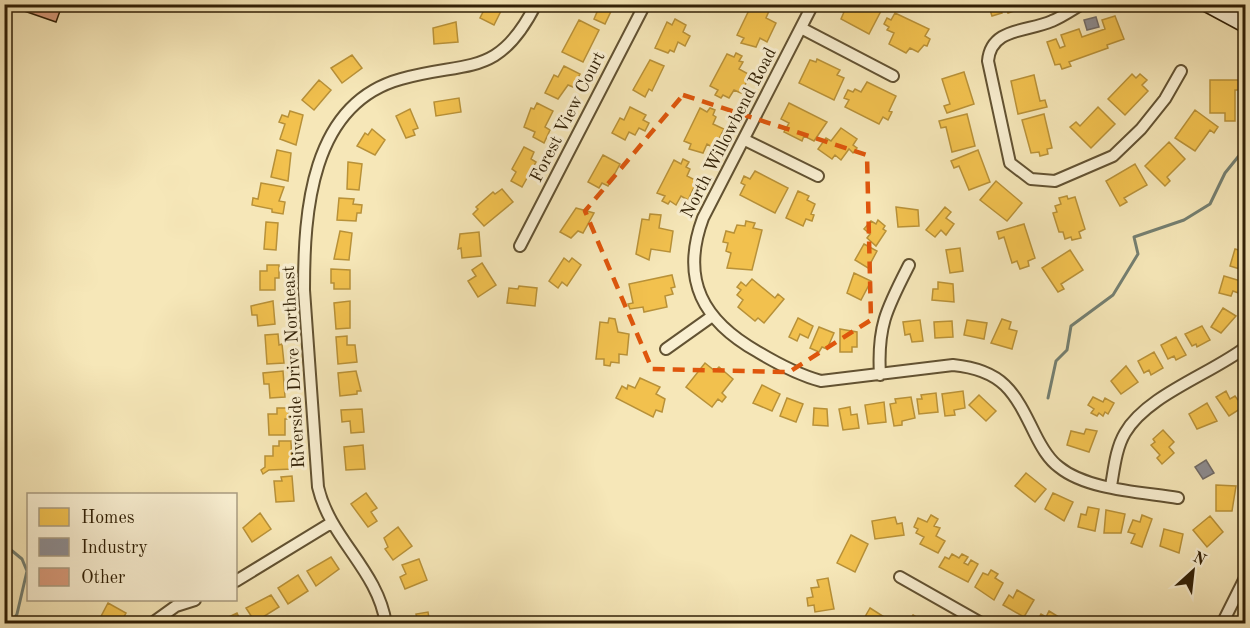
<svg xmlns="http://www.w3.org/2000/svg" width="1250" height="628" font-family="'Old Standard TT',serif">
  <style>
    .homes { fill: #f2c14e; stroke: #b89138; stroke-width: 1.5 }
    .industry { fill: #8d8d92; stroke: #716c68; stroke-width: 1.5 }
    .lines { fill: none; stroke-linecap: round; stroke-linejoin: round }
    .stream { stroke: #747f71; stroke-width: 3 }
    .building { fill: #d79a7a; stroke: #312006; stroke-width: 1.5 }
    .street-casing { stroke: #625232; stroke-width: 14 }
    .secondary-casing { stroke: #312006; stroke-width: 18 }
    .street { stroke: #f9efd1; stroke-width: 10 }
    .secondary { stroke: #f9efd1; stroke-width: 15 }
    .marked { fill: none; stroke: #df560c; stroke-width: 4.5; stroke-dasharray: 12 8; stroke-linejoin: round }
    .labels { text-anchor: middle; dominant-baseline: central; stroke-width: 6; stroke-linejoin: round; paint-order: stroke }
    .street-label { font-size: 18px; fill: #312006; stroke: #f9efd1 }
  </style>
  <rect width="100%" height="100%" fill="#f6e7b8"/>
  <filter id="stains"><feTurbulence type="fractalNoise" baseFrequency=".00333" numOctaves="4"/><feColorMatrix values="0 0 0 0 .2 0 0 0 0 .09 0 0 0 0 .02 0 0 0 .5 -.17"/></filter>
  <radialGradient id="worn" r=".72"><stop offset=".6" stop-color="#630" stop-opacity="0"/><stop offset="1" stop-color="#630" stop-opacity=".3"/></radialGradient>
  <!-- homes -->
  <path class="homes" d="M487,4L502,9L494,25L480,18Z
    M590,4H611L613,7L605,24L594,19L597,12L588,7Z
    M752,4H768L766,9L769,11L766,18L776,23L767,42L760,38L756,47L741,43L744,38L737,35Z
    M839,4H873L882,9L869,34L841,19L844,12L837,9Z
    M922,4H939L936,11Z
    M988,4H999L1002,13L992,16Z
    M1005,4H1025L1026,7L1008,13Z
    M895,13L929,29L925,36L930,39L927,46L924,45L918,52L910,48L906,53L889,44L894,33L887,30L889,27L884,24L887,18L891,20Z
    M1115,16L1124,39L1107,45L1108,48L1069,62L1071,66L1062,69L1060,64L1055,65L1047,42L1056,39L1060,48L1065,46L1061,35L1079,29L1082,37L1105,29L1102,20Z
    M675,19L686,25L683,32L690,36L685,46L678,42L674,52L670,50L668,53L655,48L667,22L672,25Z
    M579,20L599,30L583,62L562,52Z
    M456,22L458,42L434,44L433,28Z
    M736,53L742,56L739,61L743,62L739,69L750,75L741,93L734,90L729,98L723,95L721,98L715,95L718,90L710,86L727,54L734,57Z
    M352,55L362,68L342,83L331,68Z
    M817,59L840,70L837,75L844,78L834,100L799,83L810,60L816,62Z
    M650,60L664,66L652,91L649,89L645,97L633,90Z
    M564,66L580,74L573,87L568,85L558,99L545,93L554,75L558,77Z
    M964,72L974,104L947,113L944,106L950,104L942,79Z
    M1132,74L1136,78L1140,74L1147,80L1142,85L1148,91L1125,115L1108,99Z
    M1034,75L1040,101L1045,100L1047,107L1018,114L1011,81Z
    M319,80L331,90L314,110L302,100Z
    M1210,80H1239V90H1235V121H1225V113H1210Z
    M867,82L896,96L889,111L892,112L888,120L883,117L879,124L845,107L849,100L844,98L848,90L853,92L855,89L861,92Z
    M459,98L461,112L436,116L434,102Z
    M537,103L553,111L545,127L550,130L544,143L533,137L535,132L524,127L531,108L534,109Z
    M789,103L827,122L814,141L804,136L802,141L784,132L789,123L781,119Z
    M630,107L646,115L643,120L649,123L645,131L639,128L635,135L629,132L625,140L612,133L620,118L624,120Z
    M1098,107L1115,124L1091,148L1070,127L1076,122L1080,126Z
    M700,108L707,112L710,108L715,110L713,115L716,117L713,124L724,129L714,148L707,144L703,153L689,149L691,144L684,141Z
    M410,109L418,128L413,130L415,135L406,138L396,116Z
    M1195,110L1218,127L1214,133L1210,130L1195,151L1175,138Z
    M290,111L303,115L296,145L280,139L285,124L279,122L282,115L288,117Z
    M967,114L975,146L952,152L946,127L941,128L939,121Z
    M1044,114L1052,148L1047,149L1048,154L1040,156L1039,152L1031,153L1022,120Z
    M841,128L857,139L853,145L857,148L853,153L849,149L841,160L835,155L832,159L818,149L826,138L831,141Z
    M372,129L385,140L375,155L357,146L365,133L368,135Z
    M1169,142L1185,159L1167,177L1170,181L1165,186L1145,166Z
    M524,147L534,152L531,159L536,162L522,187L511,181L516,172L512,169Z
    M277,150L291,153L288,181L271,177Z
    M978,150L990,182L969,190L959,166L954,168L951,161Z
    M603,155L620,164L608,186L602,183L599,188L588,182Z
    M683,159L689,162L686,167L690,169L687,176L697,181L688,200L681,196L676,205L670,201L668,204L662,201L665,196L657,193L674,160L681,164Z
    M348,162L362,164L359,190L347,189Z
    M1135,164L1147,185L1124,198L1127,202L1120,206L1106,181Z
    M755,171L788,188L775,213L740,195L745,185L741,183L744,176L750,179Z
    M996,181L1022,203L1007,221L980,200Z
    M261,183L284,187L279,201L285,202L283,214L272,212V209L252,205L253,198L258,199Z
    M502,189L513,202L484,226L473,214L478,209L476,207L493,192L495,194Z
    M798,191L809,196L807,200L815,204L811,214L814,215L812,221L806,219L803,226L786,218Z
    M1067,196L1068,199L1075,197L1085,229L1079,232L1081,238L1072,240L1071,237L1065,239L1063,232H1059L1053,213L1057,212L1055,206L1061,204L1059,198Z
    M339,198L354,199L353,204L362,205L361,213H357L356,221L337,220Z
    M896,207L918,210L919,226L898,227Z
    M945,207L951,212L946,218L954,224L946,235L941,230L935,237L926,230Z
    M576,208L594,213L583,233L578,231L571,238L560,232Z
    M650,214L661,215L659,228L673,231L670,252L651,249L649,260L636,254L642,219L649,220Z
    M878,220L885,226L883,229L886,231L876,246L867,238L870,234L864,229L871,221L876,224Z
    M746,221L755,223L753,228L762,230L752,270L727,268L731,253L726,251L728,243L723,242L726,231L734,233L737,225L745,226Z
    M266,222L278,223L276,250L264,249Z
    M1024,224L1035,258L1028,261L1029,266L1020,269L1017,261L1012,263L1004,237L999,239L997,232Z
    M340,231L352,233L349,260L334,259Z
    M479,232L481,256L462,258L461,248L458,249L460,234Z
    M864,244L877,251L868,268L855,260Z
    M960,248L963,271L950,273L946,250Z
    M1235,249L1246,252L1243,270L1230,266Z
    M1070,250L1083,270L1061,284L1064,289L1058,292L1042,268Z
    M564,258L569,262L572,258L581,265L567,286L562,282L558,288L549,281Z
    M482,263L496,285L478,297L468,281L476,276L472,270Z
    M267,265H279V278H275V290H260V271H267Z
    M331,269L350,270V289H334V283H331Z
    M854,273L871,281L861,300L847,293Z
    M672,275L675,287L671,288L673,294L665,296L667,307L644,312L643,307L630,309L628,304L633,303L629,284Z
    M1224,276L1244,282L1241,294L1233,291L1231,296L1219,293Z
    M752,279L775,298L778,294L784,299L764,323L758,318L755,321L738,307L743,300L737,295L741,290L737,287L741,282L746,286Z
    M938,282L953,284L954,302L932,300L933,289H938Z
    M519,286L537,288L535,306L507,303L509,288L518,289Z
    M273,301L275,324L258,326L257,315H252L251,306Z
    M350,301V328L336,329L334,303Z
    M1223,308L1236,316L1221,333L1211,327Z
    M609,318L615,319L618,332L629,334L627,355L619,354V363L611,362L610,366L604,365V359H596L600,322L608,323Z
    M798,318L813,326L808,338L800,334L797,341L789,337Z
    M1002,319L1011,322L1009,329L1017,331L1012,349L991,343Z
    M920,320L923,341L912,342L910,334L905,335L903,322Z
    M967,320L987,323L984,339L964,335Z
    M952,321L953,337L935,338L934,322Z
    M1202,326L1210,340L1197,347L1196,344L1192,346L1185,334Z
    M819,327L834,333L827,349L822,347L819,352L810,348Z
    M840,329L857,332V347H852V352H840Z
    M278,334L279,345L282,344L284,363L267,364L265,335Z
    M347,336V345H355L357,362L338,364L336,337Z
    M1176,337L1186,355L1176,360L1174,356L1168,359L1161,345Z
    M1154,352L1163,368L1151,375L1149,370L1144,373L1138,361Z
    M705,363L715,371L719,367L733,379L722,393L726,397L722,402L718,399L712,407L686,387Z
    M1126,366L1138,382L1121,394L1111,381Z
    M283,371L285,397L270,398L269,384H264L263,373Z
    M356,371L361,391H357V394L340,396L338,373Z
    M640,378L660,387L656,394L665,399L662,412L656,410L653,417L616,398L622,386L627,389L628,385L635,388Z
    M762,385L780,394L772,411L753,403Z
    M963,391L965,408L954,410L955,415L945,416L942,394Z
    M1226,391L1230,399L1235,396L1243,407L1229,416L1216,397Z
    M936,393L938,412L919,414L917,399H922L921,395Z
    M979,395L996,411L986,421L969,405Z
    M911,397L915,418L902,421V425L894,426L890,404L896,403L895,399Z
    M1093,397L1103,402L1105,398L1114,403L1108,414L1105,412L1103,416L1099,413L1097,416L1091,413L1094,409L1088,405Z
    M787,398L803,404L796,422L780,416Z
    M884,402L886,422L868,424L865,405Z
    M1207,403L1217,421L1197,429L1189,414Z
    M850,407L851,415L857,414L859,428L843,430L839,409Z
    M277,408H288L289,419H285V435H269L268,414H277Z
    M814,408L827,409L828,426L813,425Z
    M362,409L364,432L351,433L350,421L342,422L341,410Z
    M1086,429L1097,431L1089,452L1067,445L1071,431L1084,434Z
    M1163,430L1174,442L1169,447L1174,453L1162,464L1157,458L1160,455L1151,445L1155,442L1153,439Z
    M279,441H291L292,469L269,470L263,474L261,470L265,467V456H273V446H279Z
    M363,445L365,469L346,470L344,447Z
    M1026,473L1046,489L1035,502L1015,486Z
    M292,476L294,501L276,502L274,481H282L281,477Z
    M1216,485L1236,486L1232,511H1216Z
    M366,493L377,508L371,512L377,521L368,527L351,504Z
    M1053,493L1073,502L1064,521L1045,509Z
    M1088,507L1099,509L1095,531L1078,527L1081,514L1086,515Z
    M1106,510L1125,514L1121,533H1104Z
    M260,513L271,529L252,542L243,528Z
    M931,515L938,519L934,526L940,528L936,536L945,541L938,553L920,544L924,537L916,533L918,529L914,527L918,518L927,522Z
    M1142,515L1152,519L1142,547L1131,543L1135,534L1128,532L1133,520L1140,522Z
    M1210,516L1223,532L1207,547L1193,530Z
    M895,517L897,524L902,523L904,535L875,539L872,521Z
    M398,527L412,546L393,560L385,549L388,547L384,538Z
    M1164,529L1183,534L1179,553L1160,546Z
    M851,535L868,544L855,572L837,563Z
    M952,554L959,558L962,554L968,557L964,563L968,565L971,560L978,564L968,582L939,567L945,557L949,559Z
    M331,557L339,569L316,586L307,571Z
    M419,559L427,580L405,589L400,577L406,574L402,565Z
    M991,570L998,574L995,578L1003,583L994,600L975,587L983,573L988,575Z
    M298,575L308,591L288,604L278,588Z
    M828,578L834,609L815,612L814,605L808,606L807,598L813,597L811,588L819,587L817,580Z
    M1017,590L1034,600L1024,617L1003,605L1009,595L1013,598Z
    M271,595L279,607L255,622L246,608Z
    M108,603L126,613L120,624H97Z
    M870,608L889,620L887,624L862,622Z
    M1049,611L1070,624L1036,623L1041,614L1046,617Z
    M428,612L430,624H415L418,623L416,614Z
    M237,613L242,624H219L218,622Z
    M913,615L928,624H908Z"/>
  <!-- industry -->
  <path class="industry" d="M1096,17L1099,27L1087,30L1084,20Z
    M1206,460L1214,473L1203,479L1195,467Z"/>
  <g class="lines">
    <!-- stream -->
    <path class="stream" d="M1048,398L1056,361L1067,350L1071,326L1113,295L1138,254L1134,237L1184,220L1210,204L1225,173L1246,147
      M4,552L11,550L22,559L27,571L17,614L11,624"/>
  </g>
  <!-- building -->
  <path class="building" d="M4,4H40L60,11L56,22Z"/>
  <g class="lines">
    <defs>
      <path id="street" d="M813,4L703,218C680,280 703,321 758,352C778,364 799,375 821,381L953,365C1003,370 1014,391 1035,434C1041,446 1048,459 1059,467C1087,490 1142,492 1178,498
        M1082,4C1072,10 1062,17 1052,21C1028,32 991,27 988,61L1010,163L1031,179L1055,181L1113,156L1141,129L1165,99L1181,71
        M801,28L893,76
        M745,140L818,176
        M520,246L645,4
        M666,349L711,317
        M880,375C877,326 887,308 909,265
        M1111,486C1114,469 1116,448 1125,433C1147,395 1211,374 1246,347
        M900,577L983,624
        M236,581L331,523
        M151,624L176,606L195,600
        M386,624C378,570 330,539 318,487L304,290C304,213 310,104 401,79C468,60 498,79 536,4
        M1222,624L1246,576"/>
      <path id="secondary" d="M1207,4L1246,25"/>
    </defs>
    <!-- street casing -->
    <use href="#street" class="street-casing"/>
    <!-- secondary casing -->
    <use href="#secondary" class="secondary-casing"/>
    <!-- street -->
    <use href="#street" class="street"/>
    <!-- secondary -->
    <use href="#secondary" class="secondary"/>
  </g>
  <!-- marked area -->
  <path class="marked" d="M683,95L867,155L871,320L789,372L652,369L585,211Z"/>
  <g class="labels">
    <!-- street labels -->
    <g class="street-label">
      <text transform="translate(568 117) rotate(-63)">Forest View Court</text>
      <text transform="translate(729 133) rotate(-63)">North Willowbend Road</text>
      <text transform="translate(294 367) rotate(-93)">Riverside Drive Northeast</text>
    </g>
  </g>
  <!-- margin -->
  <rect width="1250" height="628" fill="none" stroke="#f6e7b8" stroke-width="24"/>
  <rect x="6" y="6" width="1238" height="616" fill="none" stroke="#312006" stroke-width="3"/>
  <rect x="12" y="12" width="1226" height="604" fill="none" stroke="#312006" stroke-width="1.5"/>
  <!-- legend -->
  <rect x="27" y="493" width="210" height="108" fill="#f9efd1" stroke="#a99c80" stroke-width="1.5"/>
  <rect x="39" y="508" width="30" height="18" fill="#f2c14e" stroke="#a99c80" stroke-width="1.5"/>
  <text x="81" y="523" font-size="18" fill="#312006">Homes</text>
  <rect x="39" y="538" width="30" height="18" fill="#8d8d92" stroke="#a99c80" stroke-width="1.5"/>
  <text x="81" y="553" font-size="18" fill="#312006">Industry</text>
  <rect x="39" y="568" width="30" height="18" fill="#d79a7a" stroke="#a99c80" stroke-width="1.5"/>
  <text x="81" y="583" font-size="18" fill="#312006">Other</text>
  <!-- north arrow -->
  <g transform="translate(1193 571) rotate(27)" stroke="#f9efd1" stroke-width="4.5" paint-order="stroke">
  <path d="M0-4.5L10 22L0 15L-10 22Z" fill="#312006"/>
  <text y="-9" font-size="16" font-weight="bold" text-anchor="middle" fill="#312006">N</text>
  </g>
  <rect width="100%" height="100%" filter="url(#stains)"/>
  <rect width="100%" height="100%" fill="url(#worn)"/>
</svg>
